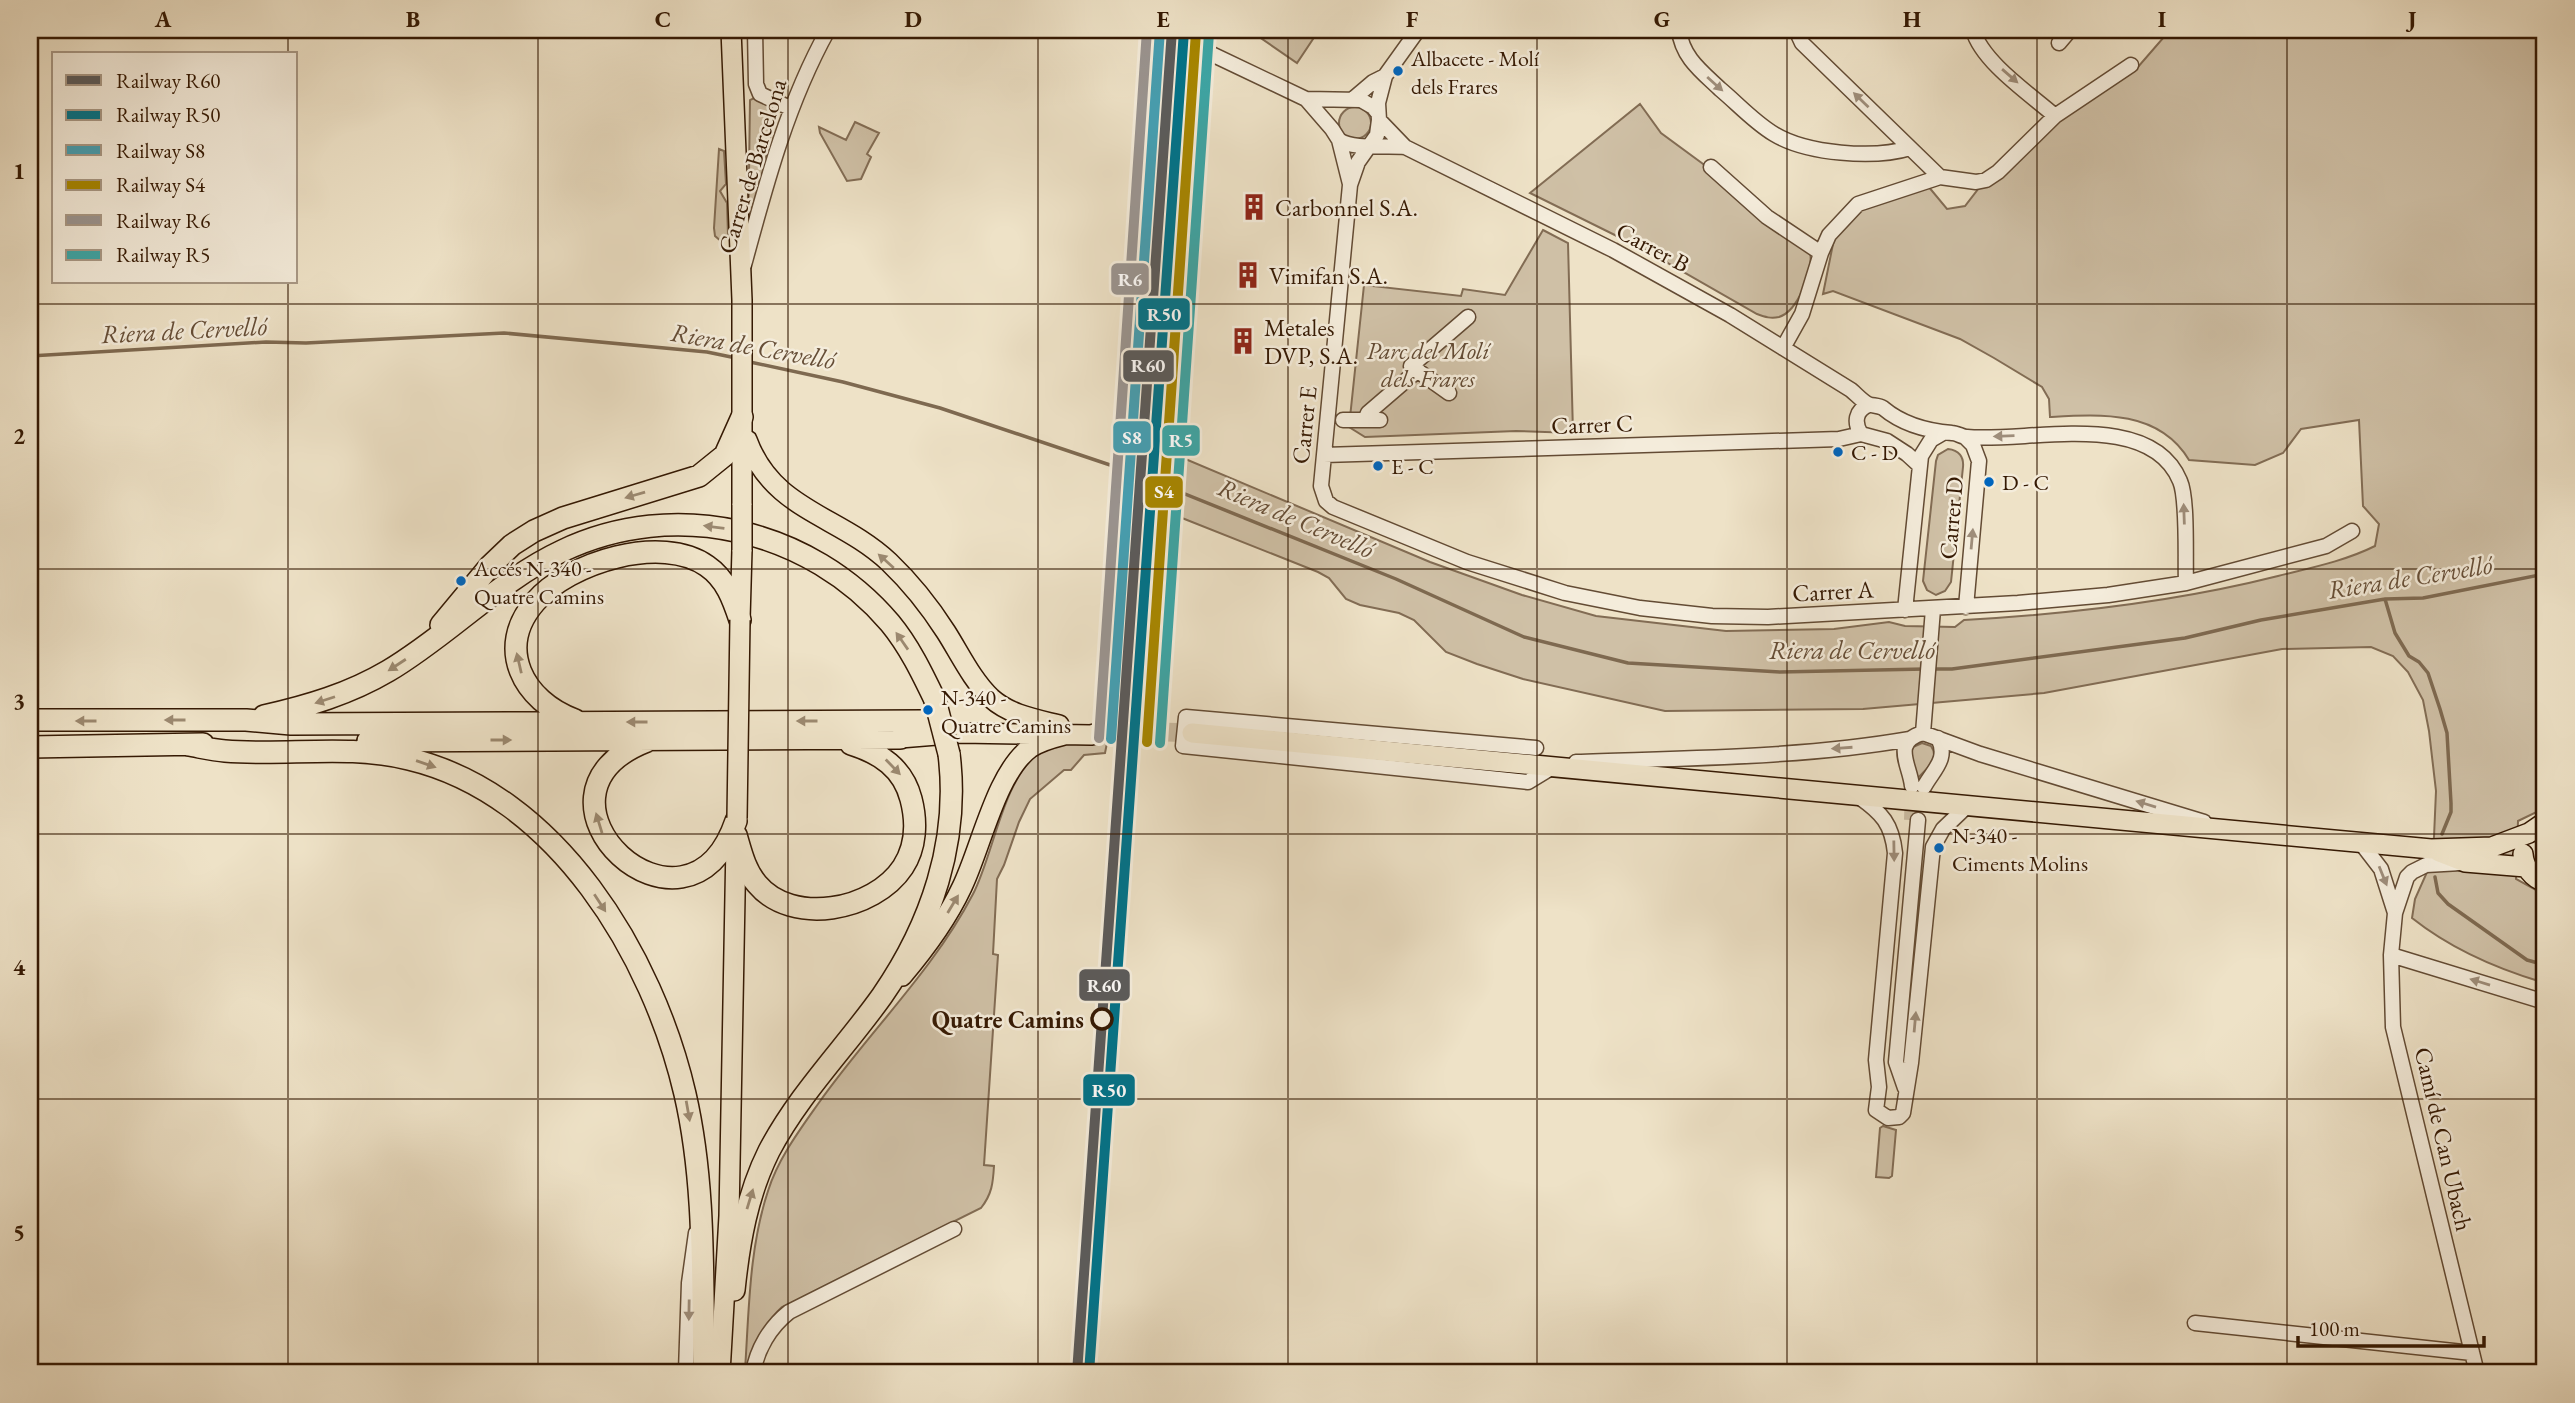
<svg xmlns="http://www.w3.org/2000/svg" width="2575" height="1403" font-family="'EB Garamond',serif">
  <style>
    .green { fill: #cfc0a6; stroke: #826c54; stroke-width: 2 }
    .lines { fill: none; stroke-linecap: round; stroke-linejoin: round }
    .stream { stroke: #7e6950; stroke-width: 3.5 }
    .minor-tunnel { stroke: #c9baa0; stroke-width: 14; stroke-dasharray: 14 7; stroke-linecap: butt }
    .major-tunnel { stroke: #c9baa0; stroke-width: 19; stroke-dasharray: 19 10; stroke-linecap: butt }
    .minor-casing { stroke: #634b34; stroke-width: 17 }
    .major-casing { stroke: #351903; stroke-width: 22 }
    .highway-casing { stroke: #351903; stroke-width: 24 }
    .minor { stroke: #f4ecdb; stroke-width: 14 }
    .major { stroke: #eee2c7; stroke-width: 19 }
    .highway { stroke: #eee2c7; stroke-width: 21 }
    .major-bridge-casing { stroke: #351903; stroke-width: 22; stroke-linecap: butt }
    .highway-bridge-casing { stroke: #351903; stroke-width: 24; stroke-linecap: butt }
    .major-bridge { stroke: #eee2c7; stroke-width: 19 }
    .highway-bridge { stroke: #eee2c7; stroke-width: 21 }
    .rail-1-casing { stroke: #f4ecdb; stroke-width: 16 }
    .rail-2-casing { stroke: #f4ecdb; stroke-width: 16 }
    .rail-3-casing { stroke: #f4ecdb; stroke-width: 16 }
    .rail-4-casing { stroke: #f4ecdb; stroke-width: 16 }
    .rail-5-casing { stroke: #f4ecdb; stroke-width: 16 }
    .rail-6-casing { stroke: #f4ecdb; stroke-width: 16 }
    .rail-1 { stroke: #5b5b5b; stroke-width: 10 }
    .rail-2 { stroke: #00738a; stroke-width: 10 }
    .rail-3 { stroke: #459fb2; stroke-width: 10 }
    .rail-4 { stroke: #a78600; stroke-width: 10 }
    .rail-5 { stroke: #9a9490; stroke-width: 10 }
    .rail-6 { stroke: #3ca6a6; stroke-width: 10 }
    .oneway { fill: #9e8d7a }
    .oneway2 { fill: #9b886f }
    .grid { fill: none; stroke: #351903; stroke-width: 2; stroke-opacity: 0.55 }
    .bus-dot { fill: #0065bd; stroke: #f4ecdb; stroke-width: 2.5 }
    .stop-dot { fill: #f4ecdb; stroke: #351903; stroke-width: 3.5 }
    .labels { text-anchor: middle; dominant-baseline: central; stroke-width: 5; stroke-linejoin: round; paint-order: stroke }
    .bus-label { font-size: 22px; fill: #351903; stroke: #f4ecdb; text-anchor: start }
    .street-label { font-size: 24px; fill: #351903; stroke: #f4ecdb }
    .poi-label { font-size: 24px; fill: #351903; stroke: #f4ecdb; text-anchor: start }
    .park-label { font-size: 24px; font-style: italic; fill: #634b34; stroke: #f4ecdb }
    .stop-label { font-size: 24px; font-weight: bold; fill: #351903; stroke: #f4ecdb; text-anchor: end }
    .water-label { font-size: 26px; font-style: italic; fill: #664e37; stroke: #f4ecdb }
    .line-badge { stroke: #f4ecdb; stroke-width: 2.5 }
    .badge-label { font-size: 19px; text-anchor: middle; font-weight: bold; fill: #fff }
    .neatline { fill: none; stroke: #351903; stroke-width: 2.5 }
    .grid-label { font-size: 23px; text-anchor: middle; font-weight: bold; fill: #351903 }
  </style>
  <rect width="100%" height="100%" fill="#eee2c7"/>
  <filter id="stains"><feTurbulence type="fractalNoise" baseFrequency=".00286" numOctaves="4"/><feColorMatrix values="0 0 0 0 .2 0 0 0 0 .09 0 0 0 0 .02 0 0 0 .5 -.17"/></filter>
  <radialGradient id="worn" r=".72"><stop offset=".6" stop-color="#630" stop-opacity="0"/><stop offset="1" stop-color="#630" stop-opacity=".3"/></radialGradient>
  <!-- green -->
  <path class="green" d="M1249,30H1319L1297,63Z
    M2170,30H2545V808L2518,821L2516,879L2545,895V983C2497,969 2451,949 2412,918L2415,899L2428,870L2434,837L2436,791L2429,731L2423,700L2408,672L2393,656L2371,647L2282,649L2044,693L1863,709L1665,711L1523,679L1477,664L1446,652L1414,620L1399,613L1360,605L1346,599L1329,578L1318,572L1177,516L1183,458L1430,562L1522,595L1596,616L1726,631L1834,629L1889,622L1905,626L1955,627L1964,620C2070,614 2175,602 2278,576C2310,568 2345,561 2375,546L2379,524L2363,506L2359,420L2301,429L2283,453L2255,465L2189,460C2159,410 2101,414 2050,417L2049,399L2042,387L1994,358L1960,339L1833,291L1823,294L1834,239L1861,210L1928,186L1947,209L1965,206L1979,188L2055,120L2138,67Z
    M754,98L776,109L748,245L750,100Z
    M1640,104L1661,133L1714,172L1810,252C1814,270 1798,311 1779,317C1771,319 1765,317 1757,314L1645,250L1530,193Z
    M1339 123a16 16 0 1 1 32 0a16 16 0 1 1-32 0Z
    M855,122L879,133L867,154L871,157L861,179L847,181L820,133L819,127L846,140Z
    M719,149L724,151L726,184L720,191L727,203L728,235L722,242L715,236L714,228Z
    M1543,230L1568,243L1573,433L1516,431L1365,437L1349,427L1364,285L1461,296L1463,289L1505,295Z
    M1948,449C1959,450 1964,457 1963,467L1951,582L1945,591L1936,595L1927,590L1923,581L1936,461L1938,455Z
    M1077,742L1107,743L1105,753L1084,755L1071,770H1064L1030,799L1019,822L1004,865L997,879L993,954L998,955L984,1165L994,1166C993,1183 992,1194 981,1208L782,1307C763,1324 755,1348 745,1370C749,1311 749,1248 768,1191C778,1159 799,1131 818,1104C868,1033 933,971 973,894C993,856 1003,780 1037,755C1049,746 1062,744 1077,742Z
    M1922,743L1931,746C1940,759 1927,768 1918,778L1910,756L1913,747Z
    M1883,1126L1896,1130L1892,1176L1889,1178L1876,1177L1880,1128Z"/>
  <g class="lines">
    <!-- stream -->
    <path class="stream" d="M30,356L266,342L306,343L504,333L707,352L736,358
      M750,362L843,382L940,408L1128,471L1396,579L1524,637L1628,663L1780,672L1925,669
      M2385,599L2395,633L2409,656L2419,662L2428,673L2440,709L2447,733L2451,803V812L2442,834
      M1933,669H1952L2185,638L2261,620L2385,599L2423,598L2545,574
      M2435,877L2438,893L2448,904L2527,960L2545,965"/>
    <!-- minor-tunnel -->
    <path class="minor-tunnel" d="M1911,820L1912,791"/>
    <!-- major-tunnel -->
    <path class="major-tunnel" d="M1110,730L1192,733"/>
    <defs>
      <path id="minor" d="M755,30L756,84L760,94L790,108
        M1168,30L1201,49L1306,99L1332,129L1339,140L1350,184
        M1418,30L1385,76L1378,103L1379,120L1377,135L1358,162L1350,185L1321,486L1326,501L1333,507L1467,562L1565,593L1640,608L1712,616L1768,617L2018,603L2108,595L2186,583L2326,546L2352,531
        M1679,30C1682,57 1701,71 1720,89C1738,104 1754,122 1774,134C1807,154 1874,159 1910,148
        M1796,30L1802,43L1940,177
        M1973,30C1982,62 2030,94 2055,116
        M2059,43L2070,30
        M1306,99L1361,100L1373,107L1378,113
        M1353,99L1373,82L1385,76
        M1379,120L1405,147L1613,250L1730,315L1851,390C1856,394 1862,401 1868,404C1872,406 1878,405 1883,408C1902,424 1927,431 1952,433C1957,433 1962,437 1967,437C2026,443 2150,408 2180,481C2188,499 2185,560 2186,583
        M1339,140C1354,150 1385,145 1405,147
        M1711,167L1767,217L1821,253
        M744,265C766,184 787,104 828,30
        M1783,348L1802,314L1821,253L1829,235L1858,204L1940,177L1976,182L1986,180L1998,172L2055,116L2131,65
        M1449,393L1411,366L1468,317
        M1869,405C1855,410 1854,423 1861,434L1887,441L1907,454L1919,465
        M1343,420H1380
        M1365,420L1368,413L1418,370
        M1965,437L1973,445L1979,461L1966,607
        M1324,455L1839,439L1861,434
        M1905,610L1921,456L1931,440L1943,433
        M1923,733L1933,609
        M1536,748L1186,717L1183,746L1528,782L1551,768
        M1576,762C1687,758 1800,758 1910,739
        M1912,786C1910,765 1891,742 1923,733L1980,754L2204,822
        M1924,787C1933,770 1949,759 1938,738
        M1859,797C1882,813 1892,824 1895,853L1876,1060L1879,1087L1876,1110L1888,1118L1899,1117L1903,1113L1911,1063L1933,847L1943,829L1966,807
        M2361,843L2381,869L2395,913
        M2461,863L2426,865L2412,872L2407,877L2395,913L2391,955L2393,1027L2477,1373
        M2391,955L2545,1002
        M1905,1088L1896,1062L1918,820
        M2195,1323L2472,1353
        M686,1371L689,1283L696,1233
        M567,1373H601
        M648,1373L686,1371V1373
        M753,1373C757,1349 770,1327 789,1312L954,1229"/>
      <path id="major" d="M731,30L742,300V505
        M747,440C773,511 839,515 889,562C911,583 930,607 946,632C960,654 972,680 991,698C1010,715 1035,719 1059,725
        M740,619L742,550
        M1192,733L2431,849L2492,847L2529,833L2545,822
        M900,738L961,733L1091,735L1110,730
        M2439,852L2465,862L2526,867
        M2523,854C2524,867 2532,878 2545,882
        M902,976C925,949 947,919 962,887C981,848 996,773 1030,748C1040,741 1052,738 1064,735
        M720,1373L729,1216L736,843"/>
      <path id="highway" d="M441,625L490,566L512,545L534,531L563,518L699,476L725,455L742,417
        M264,716C308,706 349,694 388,671C449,635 498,581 562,551C675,497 810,529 890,623C909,646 922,673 935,700
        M30,720H246L291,724L925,721
        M575,720C523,701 495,648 535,602C569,562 662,534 707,566C726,579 733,599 740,620
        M368,741L900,738
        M647,741C506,796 687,965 736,821
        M188,745C200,747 213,750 225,751C286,756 349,744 409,759C557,794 653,956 685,1094C706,1185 702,1281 704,1373
        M30,747L203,744
        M736,835C741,852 745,870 757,884C792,926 874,911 903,867C916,847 917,822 911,799C903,768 880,753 851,744
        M734,1290C739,1242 747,1195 769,1151C799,1094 845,1048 882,996C931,925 960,841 949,754"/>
    </defs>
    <!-- minor casing -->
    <use href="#minor" class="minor-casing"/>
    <!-- major casing -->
    <use href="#major" class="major-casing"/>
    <!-- highway casing -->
    <use href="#highway" class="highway-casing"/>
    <!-- minor -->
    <use href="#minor" class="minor"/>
    <!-- major -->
    <use href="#major" class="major"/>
    <!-- highway -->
    <use href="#highway" class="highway"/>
    <defs>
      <path id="major-bridge" d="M742,550V505
        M737,818L740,620"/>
      <path id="highway-bridge" d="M935,700L949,754"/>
    </defs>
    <!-- major-bridge casing -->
    <use href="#major-bridge" class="major-bridge-casing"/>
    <!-- highway-bridge casing -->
    <use href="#highway-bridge" class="highway-bridge-casing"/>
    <!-- major-bridge -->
    <use href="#major-bridge" class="major-bridge"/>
    <!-- highway-bridge -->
    <use href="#highway-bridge" class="highway-bridge"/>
    <defs>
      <path id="rail-1" d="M1077,1373L1172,30"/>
      <path id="rail-2" d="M1089,1373L1184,31"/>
      <path id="rail-3" d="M1111,739L1160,30"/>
      <path id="rail-4" d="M1147,742L1196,32"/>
      <path id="rail-5" d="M1099,738L1147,30"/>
      <path id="rail-6" d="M1160,743L1209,33"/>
    </defs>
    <!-- rail-1 casing -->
    <use href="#rail-1" class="rail-1-casing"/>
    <!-- rail-2 casing -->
    <use href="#rail-2" class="rail-2-casing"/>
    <!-- rail-3 casing -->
    <use href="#rail-3" class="rail-3-casing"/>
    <!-- rail-4 casing -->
    <use href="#rail-4" class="rail-4-casing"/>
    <!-- rail-5 casing -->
    <use href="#rail-5" class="rail-5-casing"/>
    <!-- rail-6 casing -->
    <use href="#rail-6" class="rail-6-casing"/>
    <!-- rail-1 -->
    <use href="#rail-1" class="rail-1"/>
    <!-- rail-2 -->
    <use href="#rail-2" class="rail-2"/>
    <!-- rail-3 -->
    <use href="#rail-3" class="rail-3"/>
    <!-- rail-4 -->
    <use href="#rail-4" class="rail-4"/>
    <!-- rail-5 -->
    <use href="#rail-5" class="rail-5"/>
    <!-- rail-6 -->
    <use href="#rail-6" class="rail-6"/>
  </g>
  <!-- one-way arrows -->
  <defs><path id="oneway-solid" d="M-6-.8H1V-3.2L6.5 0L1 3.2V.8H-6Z" transform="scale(1.75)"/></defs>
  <g class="oneway">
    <use href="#oneway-solid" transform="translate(2010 76) rotate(41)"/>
    <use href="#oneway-solid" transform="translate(1715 84) rotate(42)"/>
    <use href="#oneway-solid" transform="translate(1861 100) rotate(-136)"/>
    <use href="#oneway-solid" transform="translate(2004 436) rotate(178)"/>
    <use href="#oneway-solid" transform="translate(2184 514) rotate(-92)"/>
    <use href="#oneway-solid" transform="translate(1972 539) rotate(-85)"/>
    <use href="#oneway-solid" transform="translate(1842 748) rotate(176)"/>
    <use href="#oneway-solid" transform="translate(2146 804) rotate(-163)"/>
    <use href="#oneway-solid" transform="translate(1894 851) rotate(89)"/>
    <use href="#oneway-solid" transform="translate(2383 876) rotate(68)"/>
    <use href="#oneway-solid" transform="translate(2480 982) rotate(-163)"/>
    <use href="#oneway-solid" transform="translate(1915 1022) rotate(-85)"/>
    <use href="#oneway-solid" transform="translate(689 1310) rotate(91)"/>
  </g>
  <g class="oneway2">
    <use href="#oneway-solid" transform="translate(635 495) rotate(164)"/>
    <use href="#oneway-solid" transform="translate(714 527) rotate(-173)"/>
    <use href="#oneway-solid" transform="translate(886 561) rotate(-138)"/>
    <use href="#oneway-solid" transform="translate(902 641) rotate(-125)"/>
    <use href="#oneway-solid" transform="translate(519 663) rotate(-103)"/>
    <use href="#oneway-solid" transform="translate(397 665) rotate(147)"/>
    <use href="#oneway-solid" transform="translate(325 700) rotate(162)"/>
    <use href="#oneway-solid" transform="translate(175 720) rotate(180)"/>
    <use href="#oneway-solid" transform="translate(86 721) rotate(180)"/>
    <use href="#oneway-solid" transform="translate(807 721) rotate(180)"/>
    <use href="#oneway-solid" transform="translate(637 722) rotate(180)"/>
    <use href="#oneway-solid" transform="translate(501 740)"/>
    <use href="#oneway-solid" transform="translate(426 764) rotate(19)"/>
    <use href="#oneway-solid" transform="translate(893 767) rotate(46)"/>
    <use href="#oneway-solid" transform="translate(599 823) rotate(-107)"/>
    <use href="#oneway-solid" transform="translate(600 903) rotate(57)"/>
    <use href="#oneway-solid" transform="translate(953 904) rotate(-59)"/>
    <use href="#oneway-solid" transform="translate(688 1111) rotate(80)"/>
    <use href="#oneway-solid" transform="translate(750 1199) rotate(-73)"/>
  </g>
  <!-- grid -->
  <path class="grid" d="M288,30V54M538,30V1373M788,30V1373M1038,30V1373M1288,30V1373M1537,30V1373M1787,30V1373M2037,30V1373M2287,30V1373M288,282V1373M30,304H2545M30,569H2545M30,834H2545M30,1099H2545"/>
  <!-- icons -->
  <defs>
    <symbol id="building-bare" viewBox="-9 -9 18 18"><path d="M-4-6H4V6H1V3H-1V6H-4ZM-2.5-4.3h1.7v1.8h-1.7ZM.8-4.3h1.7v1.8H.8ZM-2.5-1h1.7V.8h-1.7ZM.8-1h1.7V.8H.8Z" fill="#8f2418" stroke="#f4ecdb" stroke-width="2.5" paint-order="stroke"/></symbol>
  </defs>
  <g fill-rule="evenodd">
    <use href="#building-bare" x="1235" y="188" width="38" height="38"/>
    <use href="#building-bare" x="1229" y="256" width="38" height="38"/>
    <use href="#building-bare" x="1224" y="322" width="38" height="38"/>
  </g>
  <!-- markers -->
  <g class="bus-dot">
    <circle cx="1398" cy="71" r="6"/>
    <circle cx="1838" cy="452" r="6"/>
    <circle cx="1378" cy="466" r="6"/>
    <circle cx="1989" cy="482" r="6"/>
    <circle cx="461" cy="581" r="6"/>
    <circle cx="928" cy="710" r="6"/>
    <circle cx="1939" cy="848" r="6"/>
  </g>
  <circle class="stop-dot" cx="1102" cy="1019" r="10"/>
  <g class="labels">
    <!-- bus labels -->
    <g class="bus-label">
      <text x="1411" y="58">Albacete - Molí<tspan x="1411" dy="28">dels Frares</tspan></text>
      <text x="1851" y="452">C - D</text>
      <text x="1391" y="466">E - C</text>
      <text x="2002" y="482">D - C</text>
      <text x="474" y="568">Accés N-340 -<tspan x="474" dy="28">Quatre Camins</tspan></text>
      <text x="941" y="697">N-340 -<tspan x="941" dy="28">Quatre Camins</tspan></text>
      <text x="1952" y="835">N-340 -<tspan x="1952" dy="28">Ciments Molins</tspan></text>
    </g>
    <!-- street labels -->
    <g class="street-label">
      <text transform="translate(752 166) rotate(-73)">Carrer de Barcelona</text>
      <text transform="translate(1653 247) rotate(28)">Carrer B</text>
      <text transform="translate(1592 424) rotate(-2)">Carrer C</text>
      <text transform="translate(1304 425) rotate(-84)">Carrer E</text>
      <text transform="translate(1951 518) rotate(-85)">Carrer D</text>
      <text transform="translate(1833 591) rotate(-3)">Carrer A</text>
      <text transform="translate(2444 1139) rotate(77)">Camí de Can Ubach</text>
    </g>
    <!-- poi labels -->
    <g class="poi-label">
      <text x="1275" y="207">Carbonnel S.A.</text>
      <text x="1269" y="275">Vimifan S.A.</text>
      <text x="1264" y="327">Metales<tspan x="1264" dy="28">DVP, S.A.</tspan></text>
    </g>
    <!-- park labels -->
    <g class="park-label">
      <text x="1428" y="350">Parc del Molí<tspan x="1428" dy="28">dels Frares</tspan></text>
    </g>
    <!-- stop labels -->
    <g class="stop-label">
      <text x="1084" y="1019">Quatre Camins</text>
    </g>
    <!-- water labels -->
    <g class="water-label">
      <text transform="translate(184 330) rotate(-3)">Riera de Cervelló</text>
      <text transform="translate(753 346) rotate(10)">Riera de Cervelló</text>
      <text transform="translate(1296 518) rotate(23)">Riera de Cervelló</text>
      <text transform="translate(2410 577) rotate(-9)">Riera de Cervelló</text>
      <text x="1852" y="650">Riera de Cervelló</text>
    </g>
  </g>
  <g class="line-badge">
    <rect x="1110" y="262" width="40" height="34" rx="7" fill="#9a9490"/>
    <rect x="1137" y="297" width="54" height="34" rx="7" fill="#00738a"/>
    <rect x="1122" y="349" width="53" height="34" rx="7" fill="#5b5b5b"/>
    <rect x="1112" y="420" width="40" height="34" rx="7" fill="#459fb2"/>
    <rect x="1161" y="424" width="40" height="33" rx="7" fill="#3ca6a6"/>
    <rect x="1144" y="475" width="40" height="34" rx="7" fill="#a78600"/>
    <rect x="1078" y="968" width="53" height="34" rx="7" fill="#5b5b5b"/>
    <rect x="1082" y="1073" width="54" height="34" rx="7" fill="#00738a"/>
  </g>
  <g class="badge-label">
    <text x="1130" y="286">R6</text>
    <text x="1164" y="321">R50</text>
    <text x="1148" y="372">R60</text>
    <text x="1132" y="444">S8</text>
    <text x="1181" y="447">R5</text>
    <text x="1164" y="498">S4</text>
    <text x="1104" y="992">R60</text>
    <text x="1109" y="1097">R50</text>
  </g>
  <!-- margin -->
  <rect width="2575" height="1403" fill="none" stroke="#eee2c7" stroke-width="77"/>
  <!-- legend -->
  <rect x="52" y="52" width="245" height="231" fill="#f4ecdb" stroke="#a89885" stroke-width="2"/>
  <rect x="66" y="75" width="35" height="10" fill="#5b5b5b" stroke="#a89885" stroke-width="2"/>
  <text x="116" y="88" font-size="21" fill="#351903">Railway R60</text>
  <rect x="66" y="110" width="35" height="10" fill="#00738a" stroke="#a89885" stroke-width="2"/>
  <text x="116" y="122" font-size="21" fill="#351903">Railway R50</text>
  <rect x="66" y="145" width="35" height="10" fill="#459fb2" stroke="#a89885" stroke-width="2"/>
  <text x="116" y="158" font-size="21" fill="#351903">Railway S8</text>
  <rect x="66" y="180" width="35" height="10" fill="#a78600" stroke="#a89885" stroke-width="2"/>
  <text x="116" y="192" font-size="21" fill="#351903">Railway S4</text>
  <rect x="66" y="215" width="35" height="10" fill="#9a9490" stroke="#a89885" stroke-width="2"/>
  <text x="116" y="228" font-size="21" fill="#351903">Railway R6</text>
  <rect x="66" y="250" width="35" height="10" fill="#3ca6a6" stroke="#a89885" stroke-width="2"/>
  <text x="116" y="262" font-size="21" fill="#351903">Railway R5</text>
  <!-- scale -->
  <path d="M2298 1336v10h186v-10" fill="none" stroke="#351903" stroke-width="3.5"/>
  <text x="2309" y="1336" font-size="21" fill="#351903" stroke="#f4ecdb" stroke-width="5" paint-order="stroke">100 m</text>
  <rect x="38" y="38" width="2498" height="1326" class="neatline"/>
  <g class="grid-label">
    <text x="163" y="27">A</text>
    <text x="413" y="27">B</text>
    <text x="663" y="27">C</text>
    <text x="913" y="27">D</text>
    <text x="1163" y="27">E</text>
    <text x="1412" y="27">F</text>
    <text x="1662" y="27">G</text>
    <text x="1912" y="27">H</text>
    <text x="2162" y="27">I</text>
    <text x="2412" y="27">J</text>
    <text x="19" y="179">1</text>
    <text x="19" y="444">2</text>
    <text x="19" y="709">3</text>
    <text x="19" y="975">4</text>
    <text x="19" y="1240">5</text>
  </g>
  <rect width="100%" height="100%" filter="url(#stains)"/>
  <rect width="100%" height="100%" fill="url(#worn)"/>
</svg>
